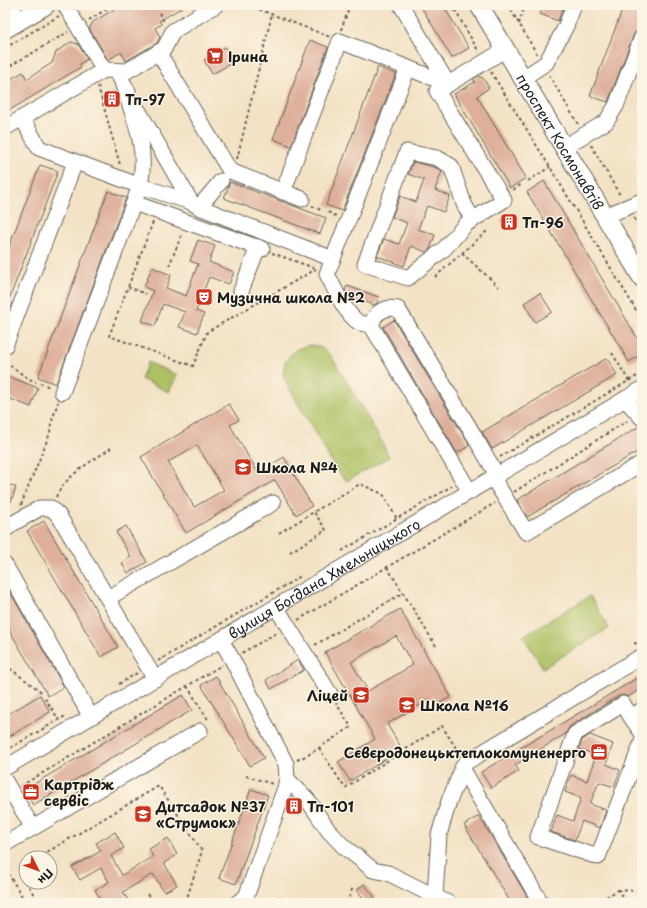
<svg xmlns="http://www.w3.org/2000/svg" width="647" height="908" font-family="'Playpen Sans',sans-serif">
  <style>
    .green { fill: #adc064; stroke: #646e40 }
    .building { fill: #deb09c; fill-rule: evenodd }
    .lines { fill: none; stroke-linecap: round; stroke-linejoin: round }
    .minor-casing { stroke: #676157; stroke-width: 17 }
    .major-casing { stroke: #676157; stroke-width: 20 }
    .path { stroke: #676157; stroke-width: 2; stroke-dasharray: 3 3; stroke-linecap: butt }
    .minor { stroke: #fff; stroke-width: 15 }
    .major { stroke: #fff; stroke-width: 18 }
    .labels { text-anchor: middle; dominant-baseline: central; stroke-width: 3; stroke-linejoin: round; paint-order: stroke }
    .poi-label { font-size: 14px; font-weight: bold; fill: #1c1c1c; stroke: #fcf5e5; text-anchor: start }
    .street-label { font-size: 14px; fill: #1c1c1c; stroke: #fcf5e5 }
  </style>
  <rect width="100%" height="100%" fill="#fcf5e5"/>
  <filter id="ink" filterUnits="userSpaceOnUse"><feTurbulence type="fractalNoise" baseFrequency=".025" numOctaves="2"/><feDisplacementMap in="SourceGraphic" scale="8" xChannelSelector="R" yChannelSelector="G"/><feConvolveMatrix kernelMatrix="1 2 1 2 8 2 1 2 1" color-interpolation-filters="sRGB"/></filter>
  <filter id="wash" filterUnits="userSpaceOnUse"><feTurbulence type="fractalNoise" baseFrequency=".012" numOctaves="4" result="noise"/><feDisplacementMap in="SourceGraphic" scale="16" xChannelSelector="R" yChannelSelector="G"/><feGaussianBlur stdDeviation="0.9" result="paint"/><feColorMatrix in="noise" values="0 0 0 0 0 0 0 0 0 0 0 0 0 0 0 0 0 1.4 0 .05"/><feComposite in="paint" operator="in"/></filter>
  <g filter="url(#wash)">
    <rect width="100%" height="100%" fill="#f3e2c5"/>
    <!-- green -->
    <path class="green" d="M309,345C320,346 327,350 333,359L381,440L389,457L347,481L339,474L288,386L283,373L285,362L291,354L297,349Z
      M148,362L177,375L169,392L141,379Z
      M590,596L609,628L543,668L523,636Z"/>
    <g id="blocks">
      <!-- building -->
      <path class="building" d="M121,5H186L159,21L162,24L155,28L160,37L157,43L126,61L121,52L108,60L90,30V27L93,22Z
        M420,5H443L469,48L452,58Z
        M544,5H564L558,21L540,14Z
        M624,5H642V18L638,29L634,34L608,102L590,96Z
        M310,40L328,47L291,146L273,139Z
        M71,42L78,44L87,59L80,64L81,67L5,113V91L11,88L7,81L23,72L27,79L52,63L56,52Z
        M225,47L234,62L212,74L204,60Z
        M378,67L396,74L342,211L326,205Z
        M478,76L483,78L489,88L477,96L526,178L510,188L454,94L475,82L473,79Z
        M114,92L119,100L109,106L104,98Z
        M413,162L434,167L442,171L435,190L450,196L444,212L427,206L418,229L435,235L430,249L426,252L411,246L404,266L377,256L384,239L399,244L407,223L392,217L400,196L416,202L424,180L408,174Z
        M40,165L58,171L5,310V257Z
        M544,181L642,346V354L629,362L527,192Z
        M230,182L326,218L320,234L224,198Z
        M108,191L126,198L56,384L38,377Z
        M510,215L516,224L508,229L502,220Z
        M198,240L215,246L209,262L234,272L229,284L209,277L196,311L204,314L197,333L179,327L185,312L163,304L155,326L142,321L153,291L144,287L152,267L171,275L166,288L186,296L198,264L190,261Z
        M347,286L379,297L377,303L374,305L349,296L345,290Z
        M540,293L552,312L535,322L524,303Z
        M394,320L468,443L469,446L457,453L383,327Z
        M607,358L617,375L492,449L482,432Z
        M5,375L38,388L31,407L5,397Z
        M229,404L239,420L230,425L258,473L284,457L312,506L296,515L275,480L186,533L141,457ZM197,445L224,490L194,507L168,462Z
        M638,427L642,434V449L527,517L517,500Z
        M7,484L16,487L11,502L5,499V490Z
        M44,521L118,647L101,657L27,531Z
        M126,526L147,562L128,573L122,563L131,557L116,532Z
        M5,583L64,687L48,696L5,623Z
        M400,609L451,697L436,705L430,699L387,724L402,749L350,781L338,762L375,739L325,652ZM396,636L413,665L368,691L351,662Z
        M298,660L304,670L271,689L266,680Z
        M642,675V688L628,697L623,695L618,696L570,726L565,734L515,765L519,771L491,788L481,772Z
        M216,676L264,758L250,766L201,685Z
        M40,695L50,712L5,739V716Z
        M183,695L192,710L33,805L24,790Z
        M590,735L613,744L606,764L620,770L614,787L599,782L590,804L606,810L600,828L582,821L575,840L551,832L557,815L573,821L581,798L565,792L571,775L587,781L596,755L579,749L582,740Z
        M251,789L268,795L236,884L219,878Z
        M292,799L299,804L296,813L287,810Z
        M479,816L531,903H511L464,825Z
        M115,832L124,848L111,856L122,875L153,857L149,849L168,838L177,855L164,863L177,885L164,892L153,874L123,892L128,900L123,903H103L95,890L109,882L101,868L80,880L72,867L101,851L96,843Z
        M364,884L375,897L367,903L357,890Z"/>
    </g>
  </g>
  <g filter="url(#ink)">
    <use href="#blocks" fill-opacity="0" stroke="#676157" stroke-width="1"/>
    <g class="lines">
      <defs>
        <g id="minor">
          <path d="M65,5L104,70L127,71L164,49L173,31L216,5"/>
          <path d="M401,5L448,84"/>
          <path d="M158,52L230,171L302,199"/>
          <path d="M116,71L128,91"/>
          <path d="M523,78L546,63L566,26L574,5"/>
          <path d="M138,110L191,202L199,207L333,259"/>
          <path d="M22,118L39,148L140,186L191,202"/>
          <path d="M5,128L104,70"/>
          <path d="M564,147L606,122L616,106L642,37"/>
          <path d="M283,192L340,41L448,84"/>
          <path d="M134,203L262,249"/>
          <path d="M199,207L221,181"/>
          <path d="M605,216L642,201"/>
          <path d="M473,220L464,204L451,166L437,158L407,152L365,264L408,278L444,249L466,224L504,200L502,197L437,91L506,49"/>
          <path d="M241,291L258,247"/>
          <path d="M371,325C367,324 361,324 358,322C344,312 335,289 327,274L408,68"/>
          <path d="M5,346L75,162"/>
          <path d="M62,392L140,186C148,146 134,119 122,82"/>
          <path d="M625,399L642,418"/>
          <path d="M477,441L497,475"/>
          <path d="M493,478L526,532L642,463"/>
          <path d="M470,492L371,325C375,312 385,306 398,309L475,437"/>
          <path d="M5,530L12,524L40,508H51L59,516L155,679"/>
          <path d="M5,565L91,717"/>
          <path d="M108,598L273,503"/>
          <path d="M276,607L330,694"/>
          <path d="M221,640L232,659L286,764L287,779L285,788L246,897L237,903"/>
          <path d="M642,710L631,717L642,733"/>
          <path d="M631,717L623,704L575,734L538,837L598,857L642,742"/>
          <path id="s1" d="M5,768L642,389"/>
          <path d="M462,768L541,903"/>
          <path d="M287,779L307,799L328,830L344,847L360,859L373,870L388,873L448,903"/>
          <path d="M5,781L33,828"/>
          <path d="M5,844L200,731"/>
          <path d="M433,903L435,896L439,835L449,801L465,763L642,656"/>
        </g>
        <g id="major">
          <path id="s2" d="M479,5L642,278"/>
          <path d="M5,10L13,5"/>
          <path d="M5,29L46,5"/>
        </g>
      </defs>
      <!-- minor casing -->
      <use href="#minor" class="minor-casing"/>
      <!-- major casing -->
      <use href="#major" class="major-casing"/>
      <!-- path -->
      <path class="path" d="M248,5L330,37
        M452,5L479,52
        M508,5L537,54
        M159,13L165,23
        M89,20L113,5
        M519,24L525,5
        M341,30L350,5
        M5,48L59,16
        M5,69L68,32
        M491,72L550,167L642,320
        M549,75L578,124
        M98,86L120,165
        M591,145L621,197
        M237,159L272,14
        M528,181L550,167
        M513,190L522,184
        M312,206L323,211
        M328,212L336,216
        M634,218L642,232
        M153,222L109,336L193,366L207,332L316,269
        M272,253L317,269
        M462,253L499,287
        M169,266L182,234
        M435,277L488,230
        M128,287L146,294
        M612,353L629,381
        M5,362L29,379L36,382
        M40,383L50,387
        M500,457L642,373
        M514,492L627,421
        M56,497C66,475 92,461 111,448
        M21,505L50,433L51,424L58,402
        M279,533L360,484L383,494L397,519
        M342,551L452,486
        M290,552L326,530L314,512
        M387,567L436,646
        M298,620L495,503
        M634,643L640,644
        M315,645L403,593
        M242,653L278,632
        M158,661L301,576
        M5,665L43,693
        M119,684L137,673
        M187,686L209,721
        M45,698L59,720
        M319,748L345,788L442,726L459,753
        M5,751L67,715
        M297,760L308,755L351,727L336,703
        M246,776L273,784
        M21,786L222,665
        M37,858L159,786L202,851L186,901L181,903
        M26,864L18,869L39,903
        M5,868L26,903
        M618,890L642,891
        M147,894L153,903
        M278,903L280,896
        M347,903L353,887
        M596,903L618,890L626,903"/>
      <!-- minor -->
      <use href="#minor" class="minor"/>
      <!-- major -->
      <use href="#major" class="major"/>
    </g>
  </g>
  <!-- icons -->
  <defs>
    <symbol id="supermarket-square" viewBox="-11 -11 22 22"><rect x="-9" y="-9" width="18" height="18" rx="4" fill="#c8321e" stroke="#fcf5e5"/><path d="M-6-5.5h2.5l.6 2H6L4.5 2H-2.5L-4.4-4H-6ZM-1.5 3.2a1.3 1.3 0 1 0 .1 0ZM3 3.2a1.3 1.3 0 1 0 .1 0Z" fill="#fff"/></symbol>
    <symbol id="building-square" viewBox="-11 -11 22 22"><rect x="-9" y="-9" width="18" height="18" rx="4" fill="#c8321e" stroke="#fcf5e5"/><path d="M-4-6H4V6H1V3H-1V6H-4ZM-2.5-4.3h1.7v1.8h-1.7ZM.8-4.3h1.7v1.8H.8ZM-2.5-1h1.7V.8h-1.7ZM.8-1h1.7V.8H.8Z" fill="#fff"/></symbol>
    <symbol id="theatre-square" viewBox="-11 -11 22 22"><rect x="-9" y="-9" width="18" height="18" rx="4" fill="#c8321e" stroke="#fcf5e5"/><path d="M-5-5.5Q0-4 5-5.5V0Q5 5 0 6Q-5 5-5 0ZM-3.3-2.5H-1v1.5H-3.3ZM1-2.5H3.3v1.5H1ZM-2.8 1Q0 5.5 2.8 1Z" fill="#fff"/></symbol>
    <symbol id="school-square" viewBox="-11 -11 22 22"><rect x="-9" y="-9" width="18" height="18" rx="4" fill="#c8321e" stroke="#fcf5e5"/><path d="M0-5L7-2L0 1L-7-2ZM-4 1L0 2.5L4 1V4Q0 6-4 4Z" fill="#fff"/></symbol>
    <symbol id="office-square" viewBox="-11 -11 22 22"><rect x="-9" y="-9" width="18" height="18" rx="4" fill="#c8321e" stroke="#fcf5e5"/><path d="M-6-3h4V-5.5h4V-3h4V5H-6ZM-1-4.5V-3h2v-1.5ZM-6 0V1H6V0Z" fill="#fff"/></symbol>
  </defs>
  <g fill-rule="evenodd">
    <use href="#supermarket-square" x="205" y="46" width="20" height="20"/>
    <use href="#building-square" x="102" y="89" width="20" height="20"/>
    <use href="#building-square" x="499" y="212" width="20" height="20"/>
    <use href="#theatre-square" x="194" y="287" width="20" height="20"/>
    <use href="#school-square" x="233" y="457" width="20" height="20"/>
    <use href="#school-square" x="351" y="685" width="20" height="20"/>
    <use href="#school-square" x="397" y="695" width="20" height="20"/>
    <use href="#office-square" x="589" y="742" width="20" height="20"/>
    <use href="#office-square" x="21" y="782" width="20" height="20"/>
    <use href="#building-square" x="284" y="796" width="20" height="20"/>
    <use href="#school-square" x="133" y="804" width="20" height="20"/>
  </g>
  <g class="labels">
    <!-- poi labels -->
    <g class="poi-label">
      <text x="228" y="56">Ірина</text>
      <text x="125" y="99">Тп-97</text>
      <text x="522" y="222">Тп-96</text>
      <text x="217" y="297">Музична школа №2</text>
      <text x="256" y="467">Школа №4</text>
      <text x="348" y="695" text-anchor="end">Ліцей</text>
      <text x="420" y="705">Школа №16</text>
      <text x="586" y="752" text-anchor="end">Сєвєродонецьктеплокомуненерго</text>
      <text x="44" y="784">Картрiдж<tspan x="44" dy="16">сервiс</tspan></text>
      <text x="156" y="806">Дитсадок №37<tspan x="156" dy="16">«Струмок»</tspan></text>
      <text x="307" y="806">Тп-101</text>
    </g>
    <!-- street labels -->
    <g class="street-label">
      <text stroke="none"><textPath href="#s2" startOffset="159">проспект Космонавтів</textPath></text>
      <text stroke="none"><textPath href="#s1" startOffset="371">вулиця Богдана Хмельницького</textPath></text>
    </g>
  </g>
  <!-- margin -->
  <rect width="647" height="908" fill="none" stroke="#fcf5e5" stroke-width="20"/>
  <!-- north arrow -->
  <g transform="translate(38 870) rotate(132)"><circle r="19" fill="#fcf5e5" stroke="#a29e95"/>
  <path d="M0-3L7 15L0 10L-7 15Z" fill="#c8321e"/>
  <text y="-6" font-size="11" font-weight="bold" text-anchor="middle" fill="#1c1c1c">Пн</text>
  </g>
</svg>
